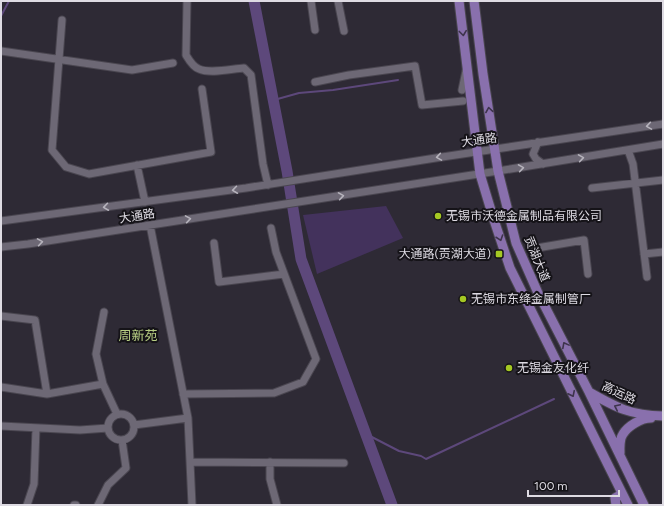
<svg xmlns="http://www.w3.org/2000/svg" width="664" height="506" font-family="Figtree,'Noto Sans SC',sans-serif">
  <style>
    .garden { fill: #43325c }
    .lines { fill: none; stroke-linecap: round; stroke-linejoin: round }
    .stream { stroke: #5d487b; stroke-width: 2 }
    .river { stroke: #5d487b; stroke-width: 11 }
    .minor-casing { stroke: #4a4650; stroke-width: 9 }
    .major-casing { stroke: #4a4650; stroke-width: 11 }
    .minor { stroke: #6d6875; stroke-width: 7 }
    .major { stroke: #8970ad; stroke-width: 9 }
    .oneway { stroke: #3e344c }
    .oneway2 { stroke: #b6b3bc }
    .poi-dot { fill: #a5c823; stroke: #151318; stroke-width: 1.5 }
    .labels { text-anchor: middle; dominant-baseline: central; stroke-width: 4; stroke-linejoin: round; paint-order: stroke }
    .street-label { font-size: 12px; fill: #dedbe3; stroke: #151318 }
    .poi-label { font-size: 12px; fill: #dedbe3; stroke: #151318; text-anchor: start }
    .neighbourhood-label { font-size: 13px; fill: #b7cd83; stroke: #151318 }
  </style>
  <rect width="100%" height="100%" fill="#2e2a35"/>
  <!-- garden -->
  <path class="garden" d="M386,206L403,238L317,274L303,215Z"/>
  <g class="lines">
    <!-- stream -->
    <path class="stream" d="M1,16L9,1
      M274,100L299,93L333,90L398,80
      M366,434L399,451L421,456L426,459L554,399"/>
    <!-- river -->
    <path class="river" d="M254,1L287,171L301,259L392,505"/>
    <defs>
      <path id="minor" d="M187,1L186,55C189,60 193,67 199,69C210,74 231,69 244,68L251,75L263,164L268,185
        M311,1L315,30
        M338,1L344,31
        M62,20L52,150L66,167L89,174L211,152L202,89
        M1,51L132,70L173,63
        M315,82L349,75L415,66L422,105L463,101
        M462,90L466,71
        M538,142L533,154L536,159L543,164
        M628,150L633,164L647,277
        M137,165L145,202
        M592,188L663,180
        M1,221L246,188L442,157L663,124
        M214,243L219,282L284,274
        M1,247L28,244L498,171L663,144
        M531,249L584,240L588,274
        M644,254L663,252
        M104,312L96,354L103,384L117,414
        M1,316L35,320L47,394
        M1,387L47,394L103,384
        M183,394L274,393L303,382L316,359L276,252L271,228
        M108 427a13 13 0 1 1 26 0a13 13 0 1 1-26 0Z
        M188,418L192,505
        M134,425L188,418L150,225
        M1,426L80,430L108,428
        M190,462L344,463
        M270,462V479L277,505
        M27,505L34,484L36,428
        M74,505H76
        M98,505L108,485L126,468L122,440"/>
      <path id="major" d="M459,1L480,174L493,217L510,268L628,505
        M474,1L483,74L498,171L516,243L538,293L589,392L644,505
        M589,392C617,408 630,415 663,416
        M620,453C620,447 619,440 623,434C628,426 641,418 651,418
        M616,505L615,498L622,494"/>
    </defs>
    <!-- minor casing -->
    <use href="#minor" class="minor-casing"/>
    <!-- major casing -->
    <use href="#major" class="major-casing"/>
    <!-- minor -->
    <use href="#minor" class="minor"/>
    <!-- major -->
    <use href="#major" class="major"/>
  </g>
  <!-- one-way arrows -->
  <defs><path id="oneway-chevron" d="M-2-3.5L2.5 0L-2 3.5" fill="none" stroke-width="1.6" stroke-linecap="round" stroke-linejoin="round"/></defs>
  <g class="oneway">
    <use href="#oneway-chevron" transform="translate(463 33) rotate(83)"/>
    <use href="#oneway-chevron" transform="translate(489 110) rotate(-99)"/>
    <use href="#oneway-chevron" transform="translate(500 238) rotate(71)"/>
    <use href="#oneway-chevron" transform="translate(565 345) rotate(-118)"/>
    <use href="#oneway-chevron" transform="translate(572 394) rotate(64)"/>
    <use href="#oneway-chevron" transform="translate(617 407) rotate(-155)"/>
  </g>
  <g class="oneway2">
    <use href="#oneway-chevron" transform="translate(649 126) rotate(171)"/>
    <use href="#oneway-chevron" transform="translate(439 157) rotate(171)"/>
    <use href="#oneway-chevron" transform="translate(581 158) rotate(-9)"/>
    <use href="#oneway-chevron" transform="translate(521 168) rotate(-9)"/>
    <use href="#oneway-chevron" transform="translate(235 190) rotate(172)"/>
    <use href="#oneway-chevron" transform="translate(341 196) rotate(-9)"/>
    <use href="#oneway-chevron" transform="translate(106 207) rotate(172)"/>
    <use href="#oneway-chevron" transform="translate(188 219) rotate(-9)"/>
    <use href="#oneway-chevron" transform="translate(40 242) rotate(-9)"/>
  </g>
  <!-- markers -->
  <g class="poi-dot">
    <circle cx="438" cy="216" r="4"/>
    <rect x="495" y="250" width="8" height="8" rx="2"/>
    <circle cx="463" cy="299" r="4"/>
    <circle cx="509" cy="368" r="4"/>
  </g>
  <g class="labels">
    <!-- street labels -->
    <g class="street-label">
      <text transform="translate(479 140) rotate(-8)">大通路</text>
      <text transform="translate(137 216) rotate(-9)">大通路</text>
      <text transform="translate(537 259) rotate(68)">贡湖大道</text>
      <text transform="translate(619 393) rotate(25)">高运路</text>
    </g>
    <!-- poi labels -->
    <g class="poi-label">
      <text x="446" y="216">无锡市沃德金属制品有限公司</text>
      <text x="491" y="254" text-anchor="end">大通路(贡湖大道)</text>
      <text x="471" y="299">无锡市东绛金属制管厂</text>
      <text x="517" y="368">无锡金友化纤</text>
    </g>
    <!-- neighbourhood labels -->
    <g class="neighbourhood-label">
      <text x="138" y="335">周新苑</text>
    </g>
  </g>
  <!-- border -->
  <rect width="664" height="506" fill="none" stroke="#dedbe3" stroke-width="4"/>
  <!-- scale -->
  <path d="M528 490v6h91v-6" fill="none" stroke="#dedbe3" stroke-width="2"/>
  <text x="534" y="490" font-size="12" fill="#dedbe3" stroke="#151318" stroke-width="3" paint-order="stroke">100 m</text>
</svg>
